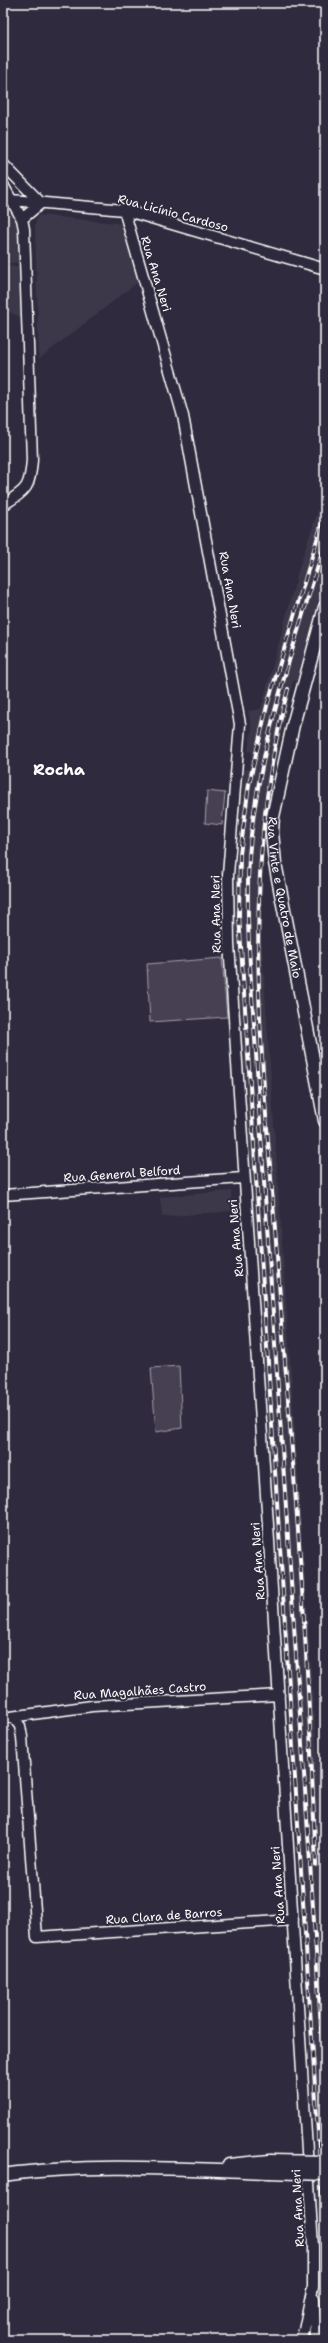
<svg xmlns="http://www.w3.org/2000/svg" width="328" height="2343" font-family="'Shantell Sans',sans-serif">
  <style>
    .built { fill: #3c3749 }
    .green { fill: #464152; stroke: #a2a0a8 }
    .lines { fill: none; stroke-linecap: round; stroke-linejoin: round }
    .secondary-casing { stroke: #fff; stroke-width: 13 }
    .primary-casing { stroke: #fff; stroke-width: 15 }
    .secondary { stroke: #2f2a3d; stroke-width: 10 }
    .primary { stroke: #2f2a3d; stroke-width: 12 }
    .rail-casing { stroke: #fff; stroke-width: 4 }
    .rail { stroke: #2f2a3d; stroke-width: 2.5; stroke-dasharray: 8; stroke-linecap: butt }
    .primary-bridge-casing { stroke: #fff; stroke-width: 15; stroke-linecap: butt }
    .primary-bridge { stroke: #2f2a3d; stroke-width: 12 }
    .labels { text-anchor: middle; dominant-baseline: central; stroke-width: 4; stroke-linejoin: round; paint-order: stroke }
    .street-label { font-size: 12px; fill: #fff; stroke: #2f2a3d }
    .district-label { font-size: 16px; font-weight: bold; fill: #fff; stroke: #2f2a3d }
  </style>
  <rect width="100%" height="100%" fill="#2f2a3d"/>
  <filter id="ink" filterUnits="userSpaceOnUse"><feTurbulence type="fractalNoise" baseFrequency=".025" numOctaves="2"/><feDisplacementMap in="SourceGraphic" scale="8" xChannelSelector="R" yChannelSelector="G"/><feConvolveMatrix kernelMatrix="1 2 1 2 8 2 1 2 1" color-interpolation-filters="sRGB"/></filter>
  <g filter="url(#ink)">
    <!-- built -->
    <path class="built" d="M3,212L19,219L22,263H3Z
      M39,215L125,224L138,282L39,359L35,228L36,219Z
      M3,266H23V318L3,309Z
      M325,489V579L297,680L293,682L273,770L265,830L261,932L314,1713L325,1843V2331L289,1708L247,1128L235,916L236,873L244,769H249L252,752L248,751L252,729L248,711L261,709L299,568Z
      M231,1191L232,1211L162,1217L160,1197Z"/>
    <!-- green -->
    <path class="green" d="M207,791L225,793L222,825L205,823Z
      M222,958L227,1017L150,1022L147,964Z
      M179,1366L182,1428L156,1432L151,1368Z"/>
    <g class="lines">
      <defs>
        <path id="secondary" d="M3,164L41,203
          M3,185L22,219L24,229L32,460C30,489 26,490 3,505
          M11,200L124,210L325,269
          M124,210L183,416L240,724L228,875L229,944L268,1525L313,2247V2286L302,2340
          M22,219L41,203
          M3,1195L243,1178
          M13,1717L20,1726L22,1737L37,1937L293,1920
          M3,1718L92,1706L279,1695
          M314,2298L316,2340"/>
        <g id="primary">
          <path id="s1" d="M325,607L293,725L273,817L272,832L275,863L325,1121"/>
          <path d="M229,2165L270,2161"/>
          <path d="M3,2175C91,2163 180,2169 269,2172"/>
        </g>
      </defs>
      <!-- secondary casing -->
      <use href="#secondary" class="secondary-casing"/>
      <!-- primary casing -->
      <use href="#primary" class="primary-casing"/>
      <!-- secondary -->
      <use href="#secondary" class="secondary"/>
      <!-- primary -->
      <use href="#primary" class="primary"/>
      <defs>
        <path id="rail" d="M325,513L267,706L249,784L240,854L239,916L325,2240
          M325,543C294,645 257,750 249,857C244,940 256,1024 259,1107L325,2085
          M288,689C238,877 263,1064 277,1255C285,1372 296,1488 303,1604C309,1691 312,1778 316,1865"/>
      </defs>
      <!-- rail casing -->
      <use href="#rail" class="rail-casing"/>
      <!-- rail -->
      <use href="#rail" class="rail"/>
      <defs>
        <path id="primary-bridge" d="M270,2161L325,2162
          M269,2172L325,2174"/>
      </defs>
      <!-- primary-bridge casing -->
      <use href="#primary-bridge" class="primary-bridge-casing"/>
      <!-- primary-bridge -->
      <use href="#primary-bridge" class="primary-bridge"/>
    </g>
  </g>
  <g class="labels">
    <!-- street labels -->
    <g class="street-label">
      <text transform="translate(173 213) rotate(15)">Rua Licínio Cardoso</text>
      <text transform="translate(156 274) rotate(73)">Rua Ana Neri</text>
      <text transform="translate(230 590) rotate(80)">Rua Ana Neri</text>
      <text stroke="none"><textPath href="#s1" startOffset="298">Rua Vinte e Quatro de Maio</textPath></text>
      <text transform="translate(216 914) rotate(-91)">Rua Ana Neri</text>
      <text transform="translate(122 1174) rotate(-4)">Rua General Belford</text>
      <text transform="translate(236 1238) rotate(-95)">Rua Ana Neri</text>
      <text transform="translate(258 1561) rotate(-94)">Rua Ana Neri</text>
      <text transform="translate(140 1691) rotate(-4)">Rua Magalhães Castro</text>
      <text transform="translate(278 1885) rotate(-94)">Rua Ana Neri</text>
      <text transform="translate(164 1916) rotate(-4)">Rua Clara de Barros</text>
      <text transform="translate(298 2208) rotate(-93)">Rua Ana Neri</text>
    </g>
    <!-- district labels -->
    <g class="district-label">
      <text x="59" y="769">Rocha</text>
    </g>
  </g>
  <!-- margin -->
  <rect width="328" height="2343" fill="none" stroke="#2f2a3d" stroke-width="16"/>
  <rect x="8" y="8" width="312" height="2327" fill="none" stroke="#fff" stroke-width="1.5" filter="url(#ink)"/>
</svg>
